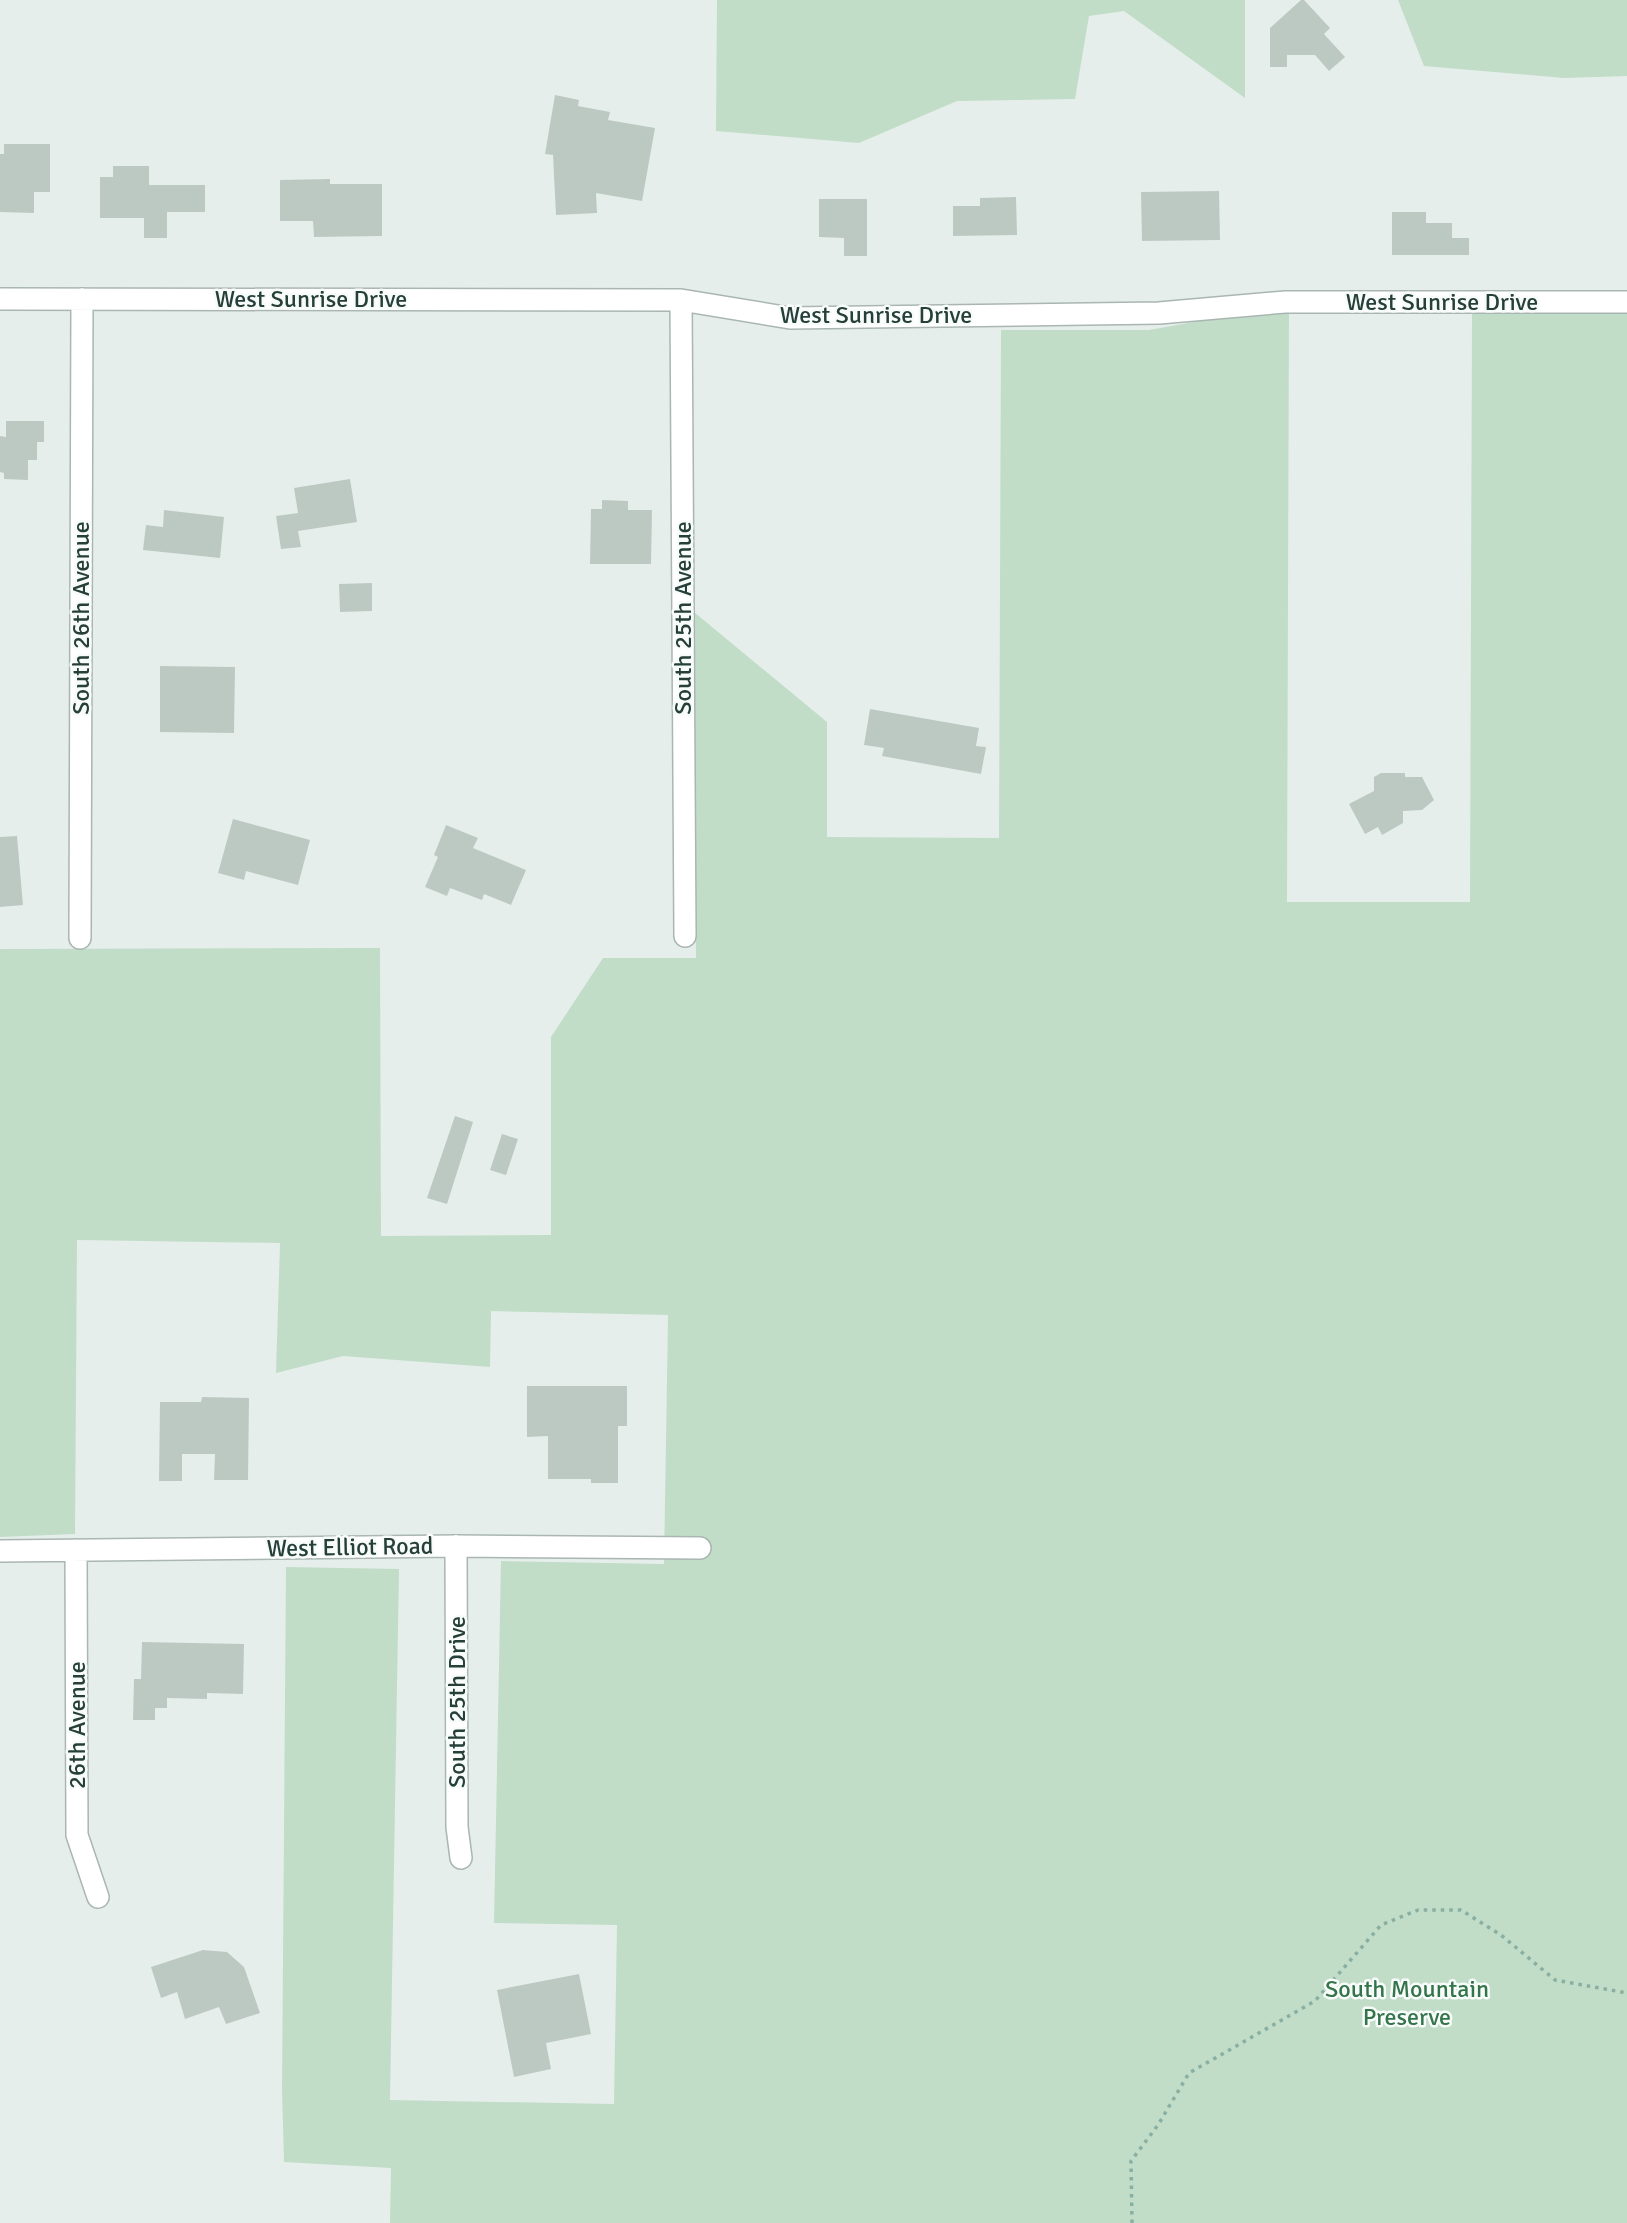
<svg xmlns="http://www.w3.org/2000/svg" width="1627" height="2223" font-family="Signika,sans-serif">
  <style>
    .green { fill: #c1ddc8 }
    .building { fill: #bcc9c3 }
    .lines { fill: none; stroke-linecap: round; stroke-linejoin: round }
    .minor-casing { stroke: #a9b6b2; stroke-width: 24 }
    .path { stroke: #89afa2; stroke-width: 3.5; stroke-dasharray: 3.5 5; stroke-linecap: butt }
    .minor { stroke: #fff; stroke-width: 21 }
    .labels { text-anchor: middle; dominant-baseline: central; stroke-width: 5; stroke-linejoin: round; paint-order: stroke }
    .street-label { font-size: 24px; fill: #263f38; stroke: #f7fbf9 }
    .park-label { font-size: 24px; fill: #33744a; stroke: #f7fbf9 }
  </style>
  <rect width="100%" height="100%" fill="#e6eeeb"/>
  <!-- green -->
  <path class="green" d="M717,0H1245V98L1124,11L1089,16L1075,99L957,101L859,143L716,131Z
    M1398,0H1627V76L1564,78L1424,66Z
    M1289,305L1287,902H1470L1472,310L1627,311V2223H390L391,2168L284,2162L282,2090L286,1567L399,1569L390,2100L614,2104L617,1925L494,1923L501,1561L664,1564L668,1315L491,1311L490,1367L343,1356L276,1373L280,1243L77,1240L75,1534L0,1537V949L380,948L381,1236L551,1235V1037L603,958H696L694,612L827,722V837L999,838L1001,330H1149Z"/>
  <!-- building -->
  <path class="building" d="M1301,0H1304L1330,28L1324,34L1345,57L1329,71L1315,55H1287V67H1270V28Z
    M555,95L579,100L578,106L610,112L608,120L655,128L642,201L596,193L597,213L556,215L553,155L545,154Z
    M4,144H50V192H34V213L0,212V154H4Z
    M113,166H149V185H205V212H167V238H144V218H100V177H113Z
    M330,179V184H382V236L314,237L313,221H280V180Z
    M1219,191L1220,240L1142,241L1141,192Z
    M1016,197L1017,235L953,236V206H980V198Z
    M819,199H867V256H844V238L819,237Z
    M1392,212H1426V223H1452V238H1469V255H1392Z
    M6,421H44V442H37V460H28V480L4,479V473L0,472V436L6,437Z
    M350,479L357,522L298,531L301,547L281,549L276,516L298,513L294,488Z
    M602,500L628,501V510H652L651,564H590L591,509H602Z
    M164,510L224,517L220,558L143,550L146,525L163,527Z
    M372,583V611L340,612L339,584Z
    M160,666L235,667L234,733L160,732Z
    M870,709L979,728L976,746L986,747L981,774L882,756L884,748L864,745Z
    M1381,773H1405V777H1422L1434,800L1422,810L1403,811V823L1382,835L1378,827L1365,834L1349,804L1374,791V777Z
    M233,819L310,840L298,885L246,871L244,880L218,873Z
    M446,825L478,838L473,848L526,870L511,905L484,894L482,900L450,888L447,896L425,887L438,857L434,855Z
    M17,836L23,905L0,907V837Z
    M455,1116L473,1122L447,1204L427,1198Z
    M502,1134L518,1139L506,1175L490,1170Z
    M527,1386H627V1426H618V1483H591V1479H548V1436L527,1437Z
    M202,1397L249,1398L248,1480H214L215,1454H182V1481H159L160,1402H201Z
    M142,1642L244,1644L243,1694L207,1693V1699L167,1698V1708H155V1720H133L134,1679H141Z
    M203,1950L227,1952L244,1967L260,2013L226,2024L219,2007L185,2019L177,1992L161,1998L151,1967Z
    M579,1974L591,2034L546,2043L551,2069L514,2077L497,1990Z"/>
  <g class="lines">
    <defs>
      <path id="minor" d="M0,299L681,300L790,318L1159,313L1285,302H1627
        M681,300L685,936
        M80,938L82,299
        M456,1546L457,1827L461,1858
        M76,1550L77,1835L98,1897
        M0,1551L456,1546L700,1548"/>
    </defs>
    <!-- minor casing -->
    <use href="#minor" class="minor-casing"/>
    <!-- path -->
    <path class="path" d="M1132,2223L1131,2161L1158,2125L1189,2073L1315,2001L1381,1925L1418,1910H1461L1501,1935L1555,1980L1627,1993"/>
    <!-- minor -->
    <use href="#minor" class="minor"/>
  </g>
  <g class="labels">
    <!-- street labels -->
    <g class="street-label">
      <text x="311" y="299">West Sunrise Drive</text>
      <text x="1442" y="302">West Sunrise Drive</text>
      <text x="876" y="315">West Sunrise Drive</text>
      <text transform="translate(81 618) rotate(-90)">South 26th Avenue</text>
      <text transform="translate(683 618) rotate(-90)">South 25th Avenue</text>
      <text transform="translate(350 1547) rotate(-1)">West Elliot Road</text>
      <text transform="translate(457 1702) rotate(-90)">South 25th Drive</text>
      <text transform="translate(77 1725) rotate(-90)">26th Avenue</text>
    </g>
    <!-- park labels -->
    <g class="park-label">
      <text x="1407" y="1989">South Mountain<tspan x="1407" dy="28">Preserve</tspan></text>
    </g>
  </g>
</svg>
